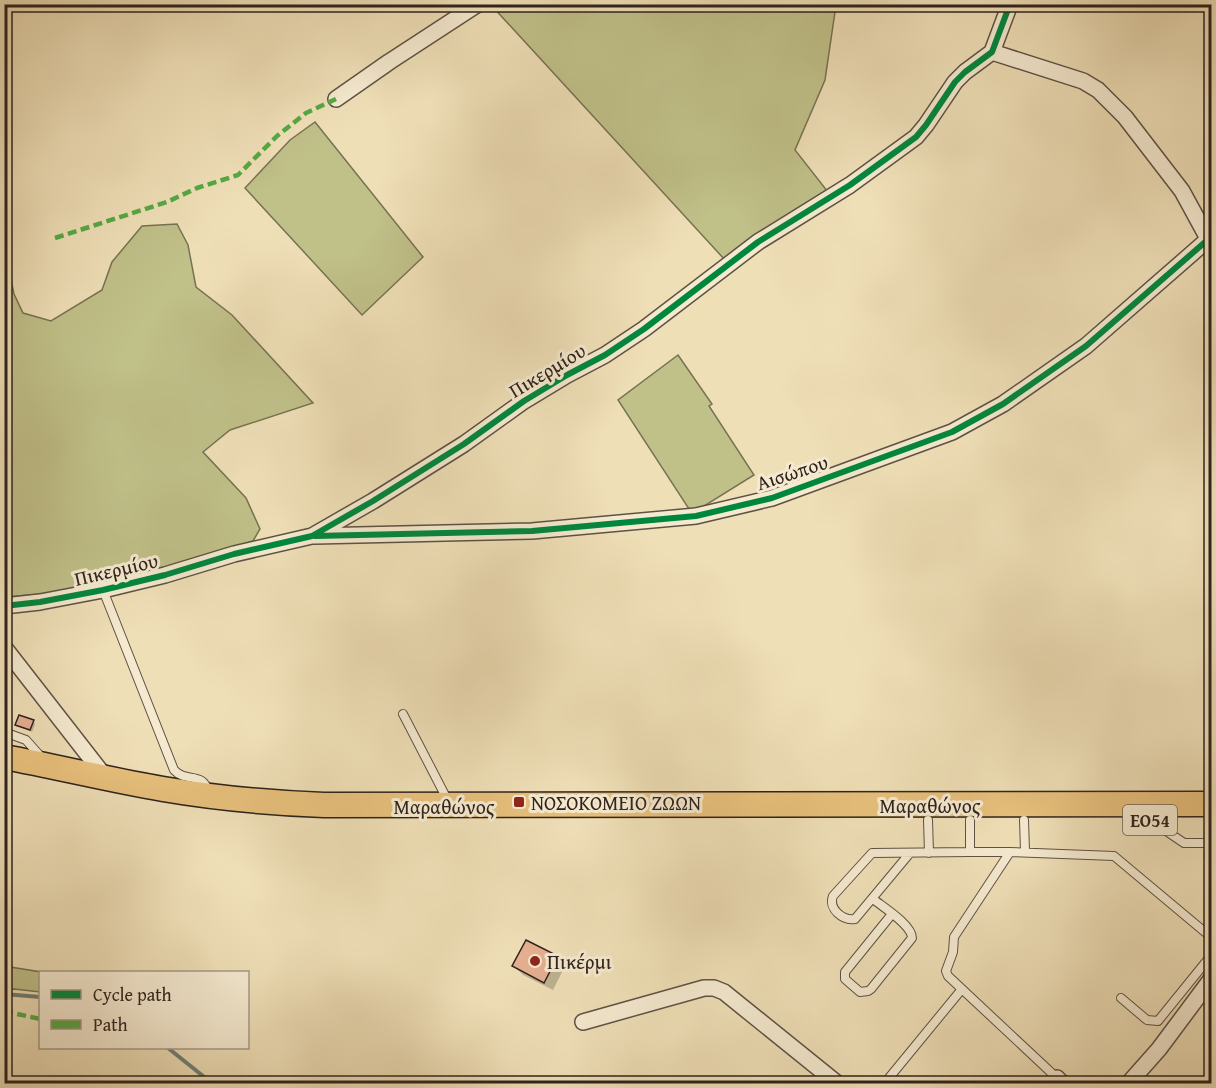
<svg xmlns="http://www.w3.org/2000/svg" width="1216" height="1088" font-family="'Gentium Book Plus',serif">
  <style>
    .green { fill: #c0c089; stroke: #777253; stroke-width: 1.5 }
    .shadow { fill: #0003 }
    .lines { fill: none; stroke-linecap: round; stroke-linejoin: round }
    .stream { stroke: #6f7f77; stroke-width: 4 }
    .building { fill: #e6af92; stroke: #2e231d; stroke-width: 1.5 }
    .service-casing { stroke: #5e5244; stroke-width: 10 }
    .minor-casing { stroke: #5e5244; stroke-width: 18 }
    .primary-casing { stroke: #2e231d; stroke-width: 27 }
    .service { stroke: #f5ead0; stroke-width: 8 }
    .minor { stroke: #f5ead0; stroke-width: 15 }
    .primary { stroke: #e8c07c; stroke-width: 24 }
    .quiet { stroke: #54aa43; stroke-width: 4.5; stroke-dasharray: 9 4.5; stroke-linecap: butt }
    .cycleway-casing { stroke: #f5ead0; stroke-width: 10 }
    .cycleway { stroke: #00873e; stroke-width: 6 }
    .poi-dot { fill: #8f2418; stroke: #f5ead0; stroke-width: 2 }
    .labels { text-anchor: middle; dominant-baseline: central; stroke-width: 6; stroke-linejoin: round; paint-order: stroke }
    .shield { fill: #f5ead0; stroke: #6a5f53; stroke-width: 1.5 }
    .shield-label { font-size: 18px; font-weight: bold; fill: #2e231d }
    .street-label { font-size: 20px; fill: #2e231d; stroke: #f5ead0 }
    .poi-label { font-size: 20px; fill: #2e231d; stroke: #f5ead0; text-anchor: start }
  </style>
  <rect width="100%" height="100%" fill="#efdfb7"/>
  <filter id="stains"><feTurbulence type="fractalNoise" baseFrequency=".00333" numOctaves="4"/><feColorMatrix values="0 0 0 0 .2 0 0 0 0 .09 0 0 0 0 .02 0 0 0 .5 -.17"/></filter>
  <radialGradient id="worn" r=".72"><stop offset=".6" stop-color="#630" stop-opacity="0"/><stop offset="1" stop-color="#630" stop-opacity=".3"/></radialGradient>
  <!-- green -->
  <path class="green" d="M493,4L836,5L825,80L795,150L828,192L725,260L492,6Z
    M315,122L423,257L362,315L245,188L290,140Z
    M177,224L188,245L196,287L232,315L313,403L230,430L203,452L246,498L260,529L253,541L143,576L55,593L5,597L4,275H10L14,294L23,313L51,321L102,290L112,262L142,226Z
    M678,355L712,404L709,406L754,475L696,511L691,512L618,400Z
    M4,966L41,972L40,992L14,989L5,992Z"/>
  <!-- shadow -->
  <path class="shadow" d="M33,721L35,724L32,732L17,724Z
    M1203,850H1212V862H1205L1203,859Z
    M557,958L565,966L553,990L523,975L514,966Z"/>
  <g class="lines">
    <!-- stream -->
    <path class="stream" d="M4,994L40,997
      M168,1048L213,1084"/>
  </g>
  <!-- building -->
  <path class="building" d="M19,715L34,720L30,730L15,725Z
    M526,940L558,956L544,983L512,966Z"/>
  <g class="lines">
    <defs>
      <path id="service" d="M103,590L174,770C187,784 201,770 209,792
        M403,714L448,801
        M4,732L26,740L42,758
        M928,820L929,853
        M1024,820L1025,851
        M1150,820L1184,843H1212
        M970,852H1010
        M910,853L855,919C843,921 828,909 833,896L872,853L970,852V820
        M873,899C883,907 912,925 912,938L871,989L868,991L860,992L845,979V972L892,914
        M1212,954L1205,963L1212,969
        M1121,998L1147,1020L1158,1021L1205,963
        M1057,1078L948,976L946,971L953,952L954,937L1010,852L1114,856L1212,938
        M884,1084L962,989"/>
      <path id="minor" d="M992,52L1083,81L1098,90L1125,117L1182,191L1212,246
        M336,99L389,62L478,4
        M315,536L532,531L696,516L772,498L952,432L1003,404L1086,346L1212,236
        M4,606L40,602L103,590L165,575L234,554L312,536L373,501L464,444L524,401L567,375L605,355L644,329L758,242L850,185L916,137L926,125L955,82L965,72L992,52L1010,4
        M4,647L106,778
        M583,1022L704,988H714L724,992L838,1084
        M1053,1084L1057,1078L1063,1084
        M1128,1084L1159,1049L1212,978"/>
      <path id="primary" d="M4,757C58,767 110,780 163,789C216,798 270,803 324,805L1212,804"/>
    </defs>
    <!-- service casing -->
    <use href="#service" class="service-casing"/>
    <!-- minor casing -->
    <use href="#minor" class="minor-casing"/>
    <!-- primary casing -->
    <use href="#primary" class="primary-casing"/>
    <!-- service -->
    <use href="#service" class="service"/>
    <!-- minor -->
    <use href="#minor" class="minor"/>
    <!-- primary -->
    <use href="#primary" class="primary"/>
    <!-- quiet -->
    <path class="quiet" d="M55,238L167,202L197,188L238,175L277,136L306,113L336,99
      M4,1011L40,1019"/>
    <defs>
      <path id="cycleway" d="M315,536L532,531L696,516L772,498L952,432L1003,404L1086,346L1212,236
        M4,606L40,602L103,590L165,575L234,554L312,536L373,501L464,444L524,401L567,375L605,355L644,329L758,242L850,185L916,137L926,125L955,82L965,72L992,52L1010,4"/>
    </defs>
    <!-- cycleway casing -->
    <use href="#cycleway" class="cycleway-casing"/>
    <!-- cycleway -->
    <use href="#cycleway" class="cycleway"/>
  </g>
  <!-- markers -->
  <g class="poi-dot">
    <rect x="513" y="796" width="12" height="12" rx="3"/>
    <circle cx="535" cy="961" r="6"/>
  </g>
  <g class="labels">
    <!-- shield labels -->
    <rect class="shield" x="1123" y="805" width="54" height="30" rx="4.5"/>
    <g class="shield-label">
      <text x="1150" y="820">ΕΟ54</text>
    </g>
    <!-- street labels -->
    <g class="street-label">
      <text transform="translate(547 370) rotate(-31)">Πικερμίου</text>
      <text transform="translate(792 472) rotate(-18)">Αισώπου</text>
      <text transform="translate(116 569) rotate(-13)">Πικερμίου</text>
      <text x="930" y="805">Μαραθώνος</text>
      <text x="444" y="806">Μαραθώνος</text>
    </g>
    <!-- poi labels -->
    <g class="poi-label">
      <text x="531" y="802">ΝΟΣΟΚΟΜΕΙΟ ΖΩΩΝ</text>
      <text x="547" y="961">Πικέρμι</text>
    </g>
  </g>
  <!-- margin -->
  <rect width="1216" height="1088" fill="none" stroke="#efdfb7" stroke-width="24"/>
  <rect x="6" y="6" width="1204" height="1076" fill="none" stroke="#2e231d" stroke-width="3"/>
  <rect x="12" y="12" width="1192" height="1064" fill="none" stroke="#2e231d" stroke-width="1.5"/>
  <!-- legend -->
  <rect x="39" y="971" width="210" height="78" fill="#f5ead0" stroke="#a59a88" stroke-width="1.5"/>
  <rect x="51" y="990" width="30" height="9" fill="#00873e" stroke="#a59a88" stroke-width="1.5"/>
  <text x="93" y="1001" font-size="18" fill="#2e231d">Cycle path</text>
  <rect x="51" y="1020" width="30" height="9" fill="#54aa43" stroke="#a59a88" stroke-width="1.5"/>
  <text x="93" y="1031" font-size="18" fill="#2e231d">Path</text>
  <rect width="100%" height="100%" filter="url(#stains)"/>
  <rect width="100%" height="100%" fill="url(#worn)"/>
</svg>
